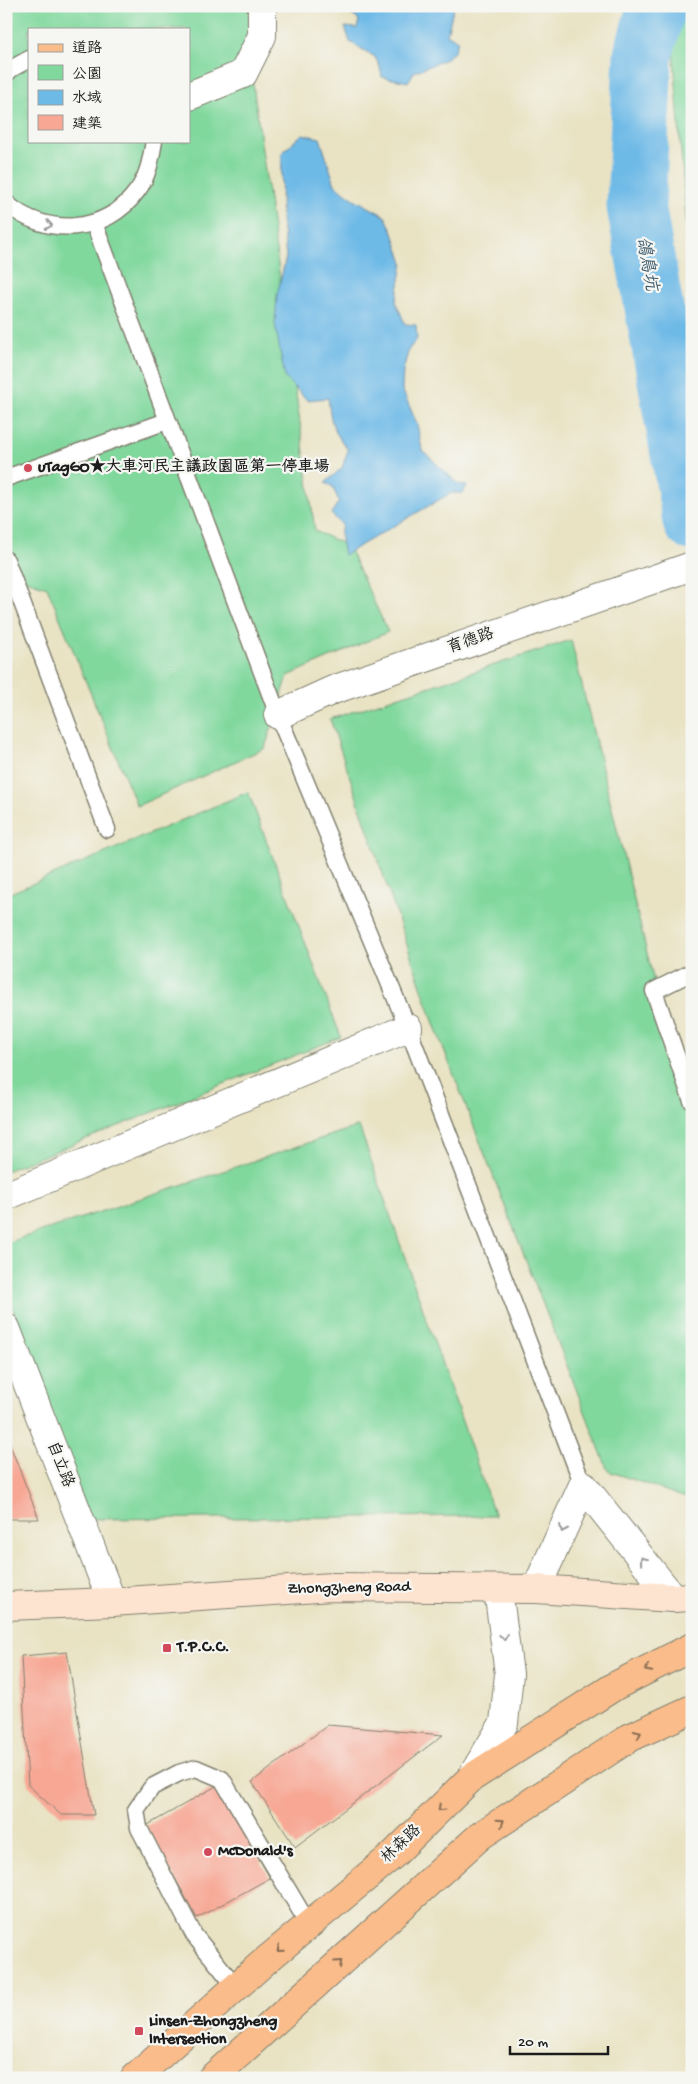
<svg xmlns="http://www.w3.org/2000/svg" width="698" height="2084" font-family="'Gochi Hand','LXGW WenKai TC',sans-serif">
  <style>
    .green { fill: #80d89d; stroke: #4e7a5c; fill-rule: evenodd }
    .water { fill: #6ebae7; stroke: #456b82 }
    .lines { fill: none; stroke-linecap: round; stroke-linejoin: round }
    .river { stroke: #6ebae7; stroke-width: 59 }
    .building { fill: #f7a794 }
    .lane-casing { stroke: #828070; stroke-width: 19 }
    .street-casing { stroke: #828070; stroke-width: 30 }
    .secondary-casing { stroke: #828070; stroke-width: 30 }
    .primary-casing { stroke: #828070; stroke-width: 30 }
    .lane { stroke: #fff; stroke-width: 16 }
    .street { stroke: #fff; stroke-width: 28 }
    .secondary { stroke: #fde4d0; stroke-width: 28 }
    .primary { stroke: #f9bc8a; stroke-width: 28 }
    .oneway { stroke: #999 }
    .oneway2 { stroke: #8a6c53 }
    .poi-dot { fill: #d1495b; stroke: #f6f6f2; stroke-width: 2 }
    .labels { text-anchor: middle; dominant-baseline: central; stroke-width: 4.5; stroke-linejoin: round; paint-order: stroke }
    .poi-label { font-size: 16px; font-weight: bold; fill: #1c1c1c; stroke: #f6f6f2; text-anchor: start }
    .street-label { font-size: 16px; fill: #1c1c1c; stroke: #f6f6f2 }
    .water-label { font-size: 18px; font-style: italic; fill: #3d5b6d; stroke: #f6f6f2 }
  </style>
  <rect width="100%" height="100%" fill="#f6f6f2"/>
  <filter id="ink" filterUnits="userSpaceOnUse"><feTurbulence type="fractalNoise" baseFrequency=".02" numOctaves="2"/><feDisplacementMap in="SourceGraphic" scale="10" xChannelSelector="R" yChannelSelector="G"/><feConvolveMatrix kernelMatrix="1 2 1 2 8 2 1 2 1" color-interpolation-filters="sRGB"/></filter>
  <filter id="wash" filterUnits="userSpaceOnUse"><feTurbulence type="fractalNoise" baseFrequency=".0096" numOctaves="4" result="noise"/><feDisplacementMap in="SourceGraphic" scale="20" xChannelSelector="R" yChannelSelector="G"/><feGaussianBlur stdDeviation="1.12" result="paint"/><feColorMatrix in="noise" values="0 0 0 0 0 0 0 0 0 0 0 0 0 0 0 0 0 1.4 0 .05"/><feComposite in="paint" operator="in"/></filter>
  <g filter="url(#wash)">
    <rect width="100%" height="100%" fill="#e9e3c4"/>
    <!-- green -->
    <path class="green" d="M6,6H248L252,77L315,531L348,546L388,632L288,676L265,748L137,806L47,587L12,575L6,560ZM29,29H189V141H29Z
      M681,6H692V268L688,244L672,33Z
      M571,640L692,1138V1500L608,1471L434,1024L330,719Z
      M248,792L341,1037L6,1171V895Z
      M359,1126L495,1516L89,1519L6,1290V1243Z"/>
    <!-- water -->
    <path class="water" d="M344,6H454L447,34L458,41L454,52L444,60L414,72L408,82L382,77L380,67L375,57L350,42L345,27L357,28L359,20L348,12Z
      M302,134L320,138L335,185L354,199L385,216L392,230L403,263L396,302L405,324L416,325L417,339L409,349L403,370L402,389L417,424L422,450L458,484L467,486L463,493H451L344,555L340,534L342,525L331,514L339,501L332,486L325,483L342,468L348,450C332,429 331,424 328,398L307,400L285,378L275,324L277,295L286,257L281,212L282,153Z"/>
    <g class="lines">
      <!-- river -->
      <path class="river" d="M657,6L643,55L636,206L692,521"/>
    </g>
    <g id="blocks">
      <!-- building -->
      <path class="building" d="M6,1435L39,1519H6Z
        M67,1652L94,1815H61L28,1785L21,1656Z
        M328,1725L443,1735L295,1847L252,1782Z
        M218,1785L270,1878L197,1918L146,1826Z"/>
    </g>
  </g>
  <g filter="url(#ink)">
    <use href="#blocks" fill-opacity="0" stroke="#828070" stroke-width="1"/>
    <g class="lines">
      <defs>
        <path id="lane" d="M6,74L11,69L29,59
          M6,203C44,237 106,235 137,191C148,177 151,159 154,141
          M94,223L278,715L408,1028L583,1485
          M6,478L167,421
          M6,560L107,829
          M692,972L654,991L692,1101
          M236,1987L194,1935L139,1828L136,1810L152,1787L179,1773L196,1768L222,1779L309,1925"/>
        <path id="street" d="M189,96L243,74L262,36V6
          M278,715L333,690L692,566
          M6,1196L408,1028
          M6,1328L112,1602
          M536,1589L583,1485L673,1598
          M471,1778L504,1723L509,1674L498,1589"/>
        <path id="secondary" d="M6,1606L112,1602L332,1587L536,1589L673,1598L692,1597"/>
        <path id="primary" d="M135,2078L264,1962L393,1855L471,1778L615,1686L692,1647
          M212,2078L480,1836L629,1738L692,1709"/>
      </defs>
      <!-- lane casing -->
      <use href="#lane" class="lane-casing"/>
      <!-- street casing -->
      <use href="#street" class="street-casing"/>
      <!-- secondary casing -->
      <use href="#secondary" class="secondary-casing"/>
      <!-- primary casing -->
      <use href="#primary" class="primary-casing"/>
      <!-- lane -->
      <use href="#lane" class="lane"/>
      <!-- street -->
      <use href="#street" class="street"/>
      <!-- secondary -->
      <use href="#secondary" class="secondary"/>
      <!-- primary -->
      <use href="#primary" class="primary"/>
    </g>
    <!-- one-way arrows -->
    <defs><path id="oneway-chevron" d="M-2-3.5L2.5 0L-2 3.5" fill="none" stroke-width="1.6" stroke-linecap="round" stroke-linejoin="round" transform="scale(1.25)"/></defs>
    <g class="oneway">
      <use href="#oneway-chevron" transform="translate(49 225) rotate(10)"/>
      <use href="#oneway-chevron" transform="translate(563 1529) rotate(114)"/>
      <use href="#oneway-chevron" transform="translate(643 1560) rotate(-128)"/>
      <use href="#oneway-chevron" transform="translate(504 1637) rotate(83)"/>
    </g>
    <g class="oneway2">
      <use href="#oneway-chevron" transform="translate(648 1669) rotate(153)"/>
      <use href="#oneway-chevron" transform="translate(638 1734) rotate(-25)"/>
      <use href="#oneway-chevron" transform="translate(441 1808) rotate(136)"/>
      <use href="#oneway-chevron" transform="translate(501 1822) rotate(-33)"/>
      <use href="#oneway-chevron" transform="translate(280 1949) rotate(140)"/>
      <use href="#oneway-chevron" transform="translate(339 1963) rotate(-42)"/>
    </g>
  </g>
  <!-- markers -->
  <g class="poi-dot">
    <circle cx="28" cy="468" r="5"/>
    <rect x="162" y="1643" width="10" height="10" rx="2.5"/>
    <circle cx="208" cy="1852" r="5"/>
    <rect x="134" y="2026" width="10" height="10" rx="2.5"/>
  </g>
  <g class="labels">
    <!-- poi labels -->
    <g class="poi-label">
      <text x="38" y="468">uTagGO★大車河民主議政園區第一停車場</text>
      <text x="177" y="1648">T.P.C.C.</text>
      <text x="218" y="1852">McDonald's</text>
      <text x="149" y="2022">Linsen-Zhongzheng<tspan x="149" dy="18">Intersection</tspan></text>
    </g>
    <!-- street labels -->
    <g class="street-label">
      <text transform="translate(471 642) rotate(-19)">育德路</text>
      <text transform="translate(59 1465) rotate(69)">自立路</text>
      <text transform="translate(349 1589) rotate(-1)">Zhongzheng Road</text>
      <text transform="translate(402 1845) rotate(-43)">林森路</text>
    </g>
    <!-- water labels -->
    <g class="water-label">
      <text transform="translate(646 264) rotate(80)">鴿鳥坑</text>
    </g>
  </g>
  <!-- margin -->
  <rect width="698" height="2084" fill="none" stroke="#f6f6f2" stroke-width="25"/>
  <!-- legend -->
  <rect x="28" y="28" width="162" height="115" fill="#f6f6f2" stroke="#9f9f9c"/>
  <rect x="38" y="44" width="25" height="8" fill="#f9bc8a" stroke="#9f9f9c"/>
  <text x="72" y="52" font-size="15" fill="#1c1c1c">道路</text>
  <rect x="38" y="65" width="25" height="15" fill="#80d89d" stroke="#9f9f9c"/>
  <text x="72" y="78" font-size="15" fill="#1c1c1c">公園</text>
  <rect x="38" y="90" width="25" height="15" fill="#6ebae7" stroke="#9f9f9c"/>
  <text x="72" y="102" font-size="15" fill="#1c1c1c">水域</text>
  <rect x="38" y="115" width="25" height="15" fill="#f7a794" stroke="#9f9f9c"/>
  <text x="72" y="128" font-size="15" fill="#1c1c1c">建築</text>
  <!-- scale -->
  <path d="M510 2046v8h98v-8" fill="none" stroke="#1c1c1c" stroke-width="2.5"/>
  <text x="518" y="2046" font-size="15" fill="#1c1c1c" stroke="#f6f6f2" stroke-width="4" paint-order="stroke">20 m</text>
</svg>
